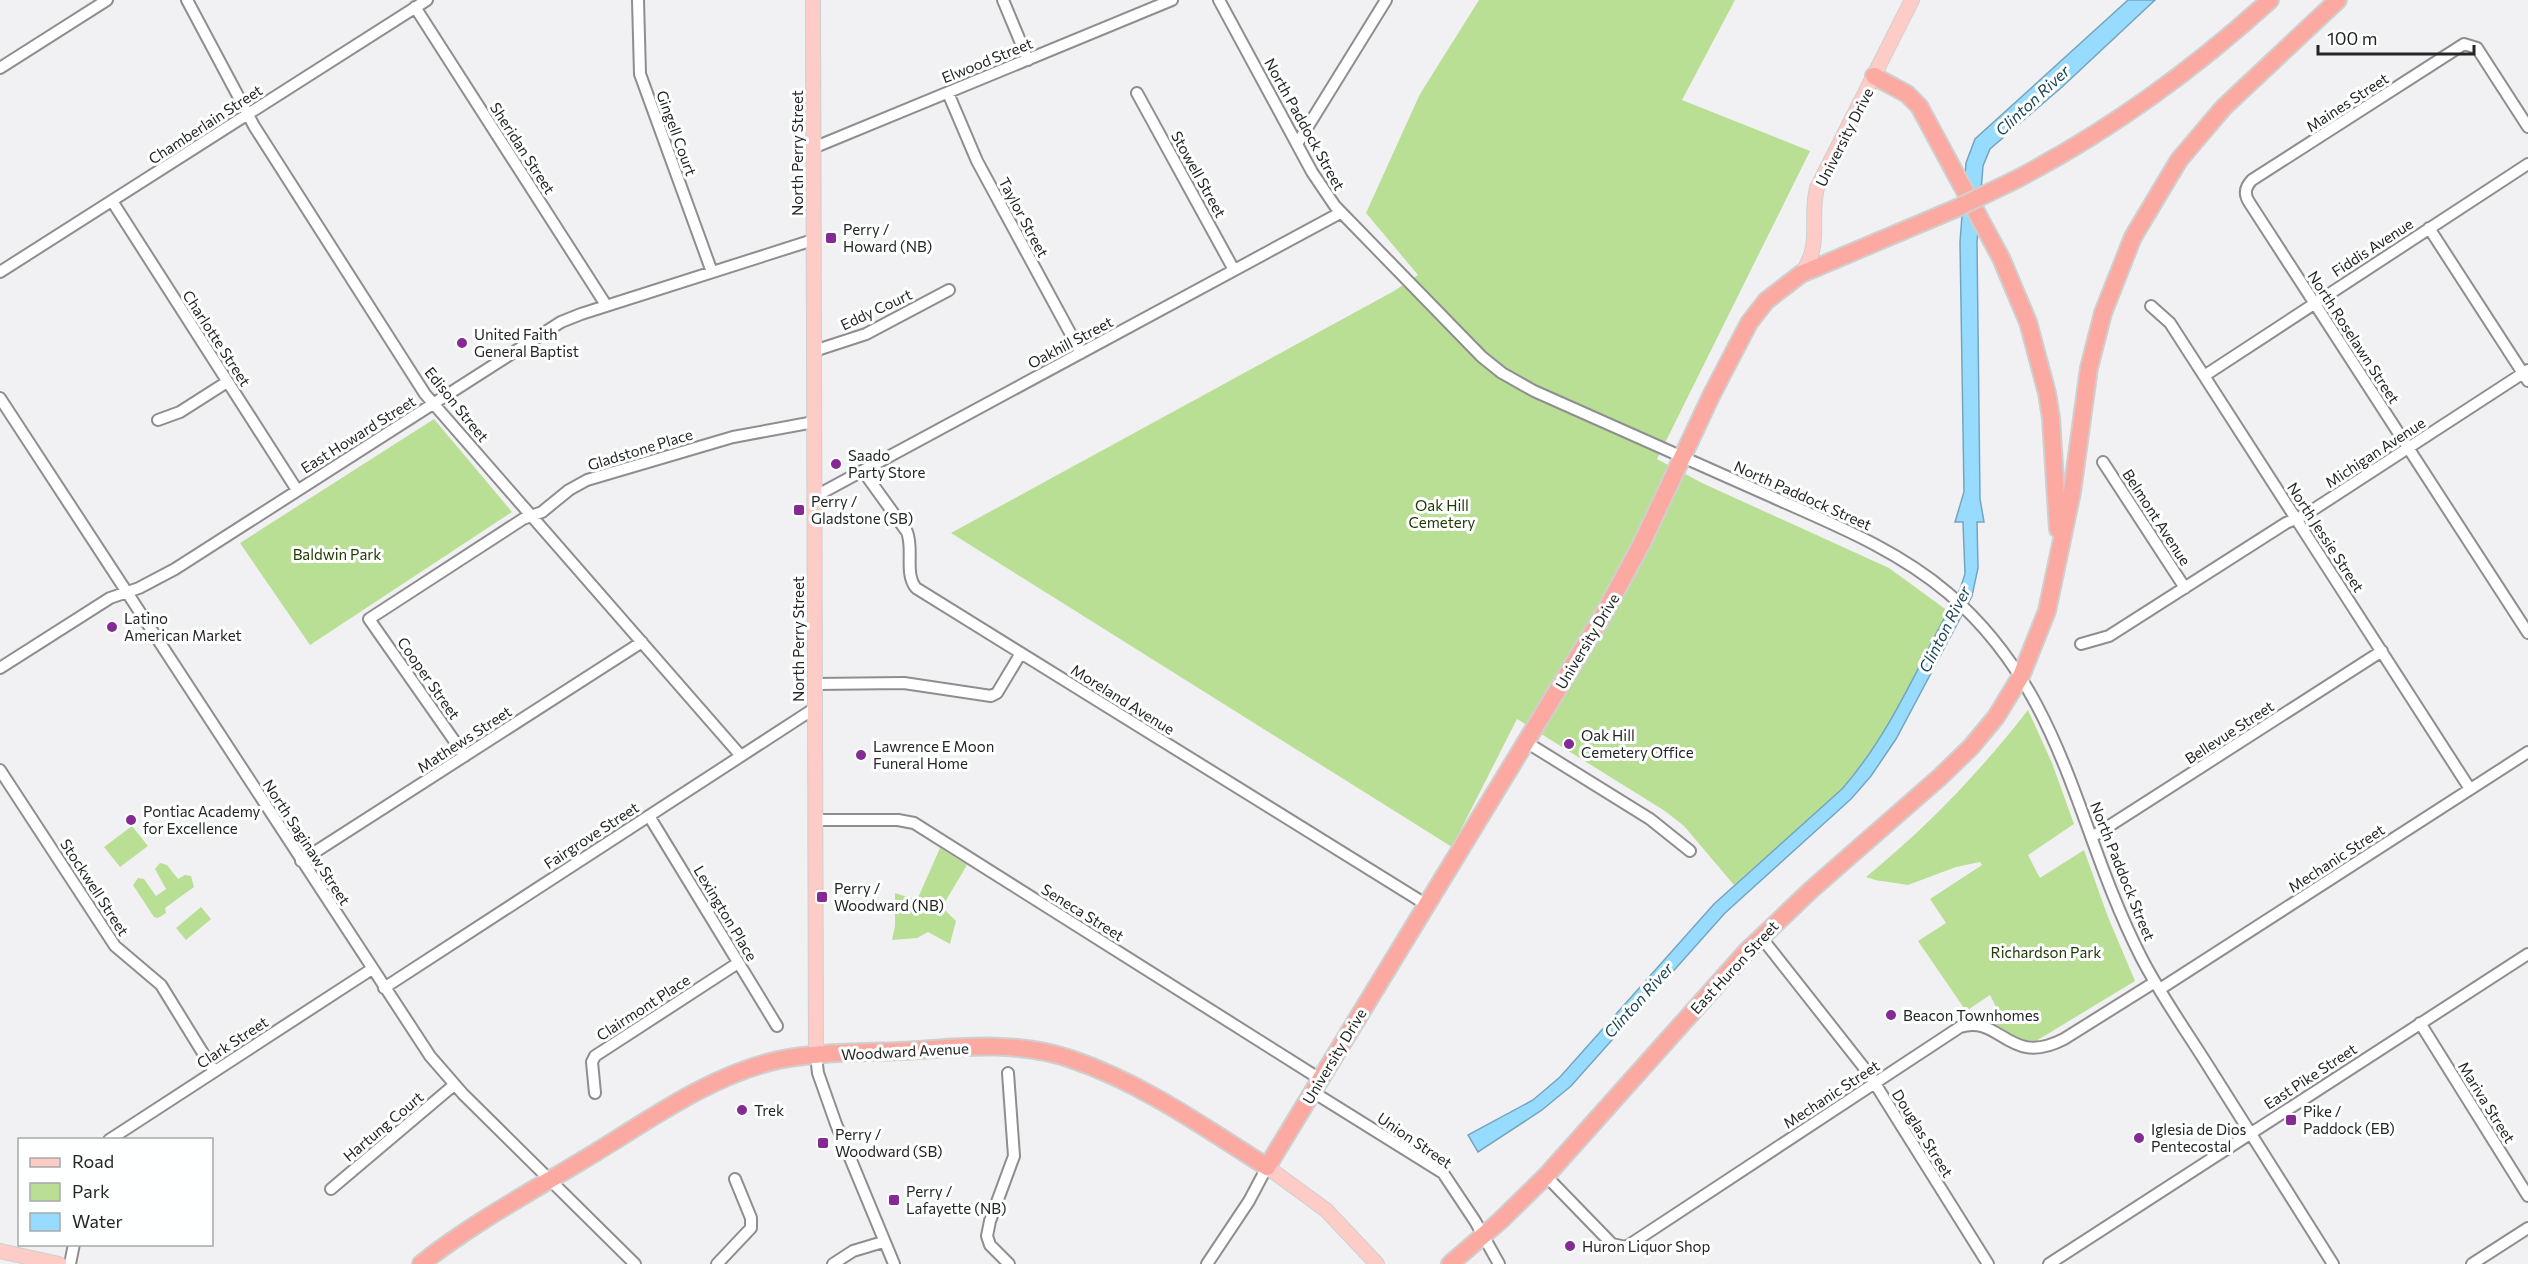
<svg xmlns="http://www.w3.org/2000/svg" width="2528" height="1264" font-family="Commissioner,sans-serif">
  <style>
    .green { fill: #b9df95 }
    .water { fill: #97dcff; stroke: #75a5be; stroke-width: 1.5 }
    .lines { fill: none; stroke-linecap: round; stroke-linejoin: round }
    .minor-casing { stroke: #8e8e90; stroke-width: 14 }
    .major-casing { stroke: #cfcfcf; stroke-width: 16 }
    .highway-casing { stroke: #cfcfcf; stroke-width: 20 }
    .minor { stroke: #fff; stroke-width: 10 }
    .major { stroke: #fdccc7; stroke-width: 14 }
    .highway { stroke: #fcaaa1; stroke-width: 16 }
    .highway-bridge-casing { stroke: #cfcfcf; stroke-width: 20; stroke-linecap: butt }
    .highway-bridge { stroke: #fcaaa1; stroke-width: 16 }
    .poi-dot { fill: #852995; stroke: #feffff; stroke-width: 2 }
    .labels { text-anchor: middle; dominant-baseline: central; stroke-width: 6; stroke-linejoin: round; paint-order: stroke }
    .street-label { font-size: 15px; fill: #252525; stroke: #feffff }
    .poi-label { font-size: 15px; fill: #252525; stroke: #feffff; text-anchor: start }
    .park-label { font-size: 15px; fill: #223903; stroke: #feffff }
    .water-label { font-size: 16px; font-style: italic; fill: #1d4457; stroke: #feffff }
  </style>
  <rect width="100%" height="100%" fill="#f1f1f3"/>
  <!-- green -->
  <path class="green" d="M1479,0H1735L1682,100L1810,151L1657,459L1702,483L1889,568L1948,611C1921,661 1895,722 1861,766C1827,812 1776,846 1734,885L1684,826L1665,811L1517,719L1452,847L951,533L1394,291L1418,275L1366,213L1420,94Z
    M434,419L512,512L310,645L240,543Z
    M2028,710L2052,763L2074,824L2028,855L2040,878L2084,850L2108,917L2135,981L2036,1041L2018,1039L1993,1022L2001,1017L1990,995L1966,1011L1918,941L1946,923L1930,899L1982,865L1980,862L1956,867L1908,885L1875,880L1866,877C1927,827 1980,772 2028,710Z
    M132,826L148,846L120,867L104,847Z
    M940,848L967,865L942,907L956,921L950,944L928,932L917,938L892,940L895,926V893L917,900Z
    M160,863L167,865L178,879L185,875L191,876L194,887L165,908L166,913L158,918L154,917L133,885L138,878L144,879L156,896L166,889L155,869Z
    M201,907L211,919L186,940L176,928Z"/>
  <!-- water -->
  <path class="water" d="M2128,0H2155L2062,87L1990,149L1983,166L1977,242L1980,499L1984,522H1977L1978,568L1972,596L1896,739L1871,776L1851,799L1725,913L1571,1086L1542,1110L1478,1152L1468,1135L1533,1100L1560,1077L1714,904L1842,789C1893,731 1922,656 1960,589L1965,574L1963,522H1955L1964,492L1960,242L1966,163L1975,139Z"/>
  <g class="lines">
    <defs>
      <path id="minor" d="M187,0L254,126L425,394L741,756
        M638,0L640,74L712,272
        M1003,0L1028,60
        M1219,0L1312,172L1335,206L1482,357L1502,373L1534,391C1612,425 1690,460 1768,495C1830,523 1895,548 1948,593C2066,694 2075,828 2141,957C2161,996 2187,1032 2210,1069C2251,1134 2292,1199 2333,1264
        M415,7L606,305
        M0,68L107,0
        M948,93L977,161L1081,353
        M1137,93L1234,270
        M2528,127L2477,48L2464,44L2252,180C2245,187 2244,194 2249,202L2528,633
        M1297,144L1386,0
        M813,148L1172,0
        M112,201L297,490
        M2429,228L2528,381
        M0,272L427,0
        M2151,306L2170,323L2470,789
        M814,351L866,334L949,290
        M2204,376L2528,164
        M0,398L430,1056L463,1094L635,1264
        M158,420L180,412L227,382
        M2103,462L2185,588
        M863,471L907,532C914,550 904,573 916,588L1427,905
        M814,497L1340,213
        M2081,644L2109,636L2286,523L2305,515L2528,370
        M0,668L110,598L139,588L175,569L561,322L581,314L813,240
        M815,684L904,683L991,696L997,693L1021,653
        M1526,742L1650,819L1690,851
        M465,756L369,619L523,519L542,512L569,490L587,480L733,437L814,422
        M0,770L115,946L161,985L214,1071
        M649,816L777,1026
        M815,820H898L914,823L1320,1079
        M2092,837L2382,651
        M301,861L642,642
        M1761,937L1869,1074L1988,1264
        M384,988L815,708
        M2160,989L2528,752
        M2420,1023L2528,1196
        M816,1056L818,1073L836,1124L894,1264
        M1008,1073L1014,1156L990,1221L987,1236L990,1245L1009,1264
        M1313,1092L1443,1173L1475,1221L1499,1264
        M595,1093L592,1062L595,1056L738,963
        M109,1140L372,969
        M1546,1176L1612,1244L1626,1247L1960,1027C2001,1014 2008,1068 2064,1039L2155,982
        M331,1189L454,1085
        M70,1264L74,1244
        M717,1264L751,1228V1218L735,1179
        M833,1264L853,1251L883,1242
        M1207,1264L1249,1201L1267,1167
        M2049,1264L2528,954
        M2472,1264L2528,1228"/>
      <path id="major" d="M813,0L816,1056
        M1801,274C1823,245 1809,219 1817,188L1912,0
        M1267,1167L1326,1210L1377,1264
        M0,1251L59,1264"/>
      <path id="highway" d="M1874,76L1907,94L1919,106L2001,258L2028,322L2047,393L2051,418L2058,529
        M2015,180C2109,131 2192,71 2270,0
        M421,1264C471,1224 529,1193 583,1160C644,1124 707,1076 778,1060C820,1051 874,1053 918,1050C969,1046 1021,1042 1071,1059C1142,1083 1204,1127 1267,1167L1602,617L1641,545L1712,394L1749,323L1766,301L1801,274L1957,208
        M1450,1264L1500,1221L1546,1176L1747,951L1812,889L1940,777L1971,747L1996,717L2021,676L2047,611L2072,492L2089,368L2103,313L2133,237L2179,160L2224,107L2338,0"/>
    </defs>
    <!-- minor casing -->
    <use href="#minor" class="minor-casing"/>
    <!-- major casing -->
    <use href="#major" class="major-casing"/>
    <!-- highway casing -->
    <use href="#highway" class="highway-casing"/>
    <!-- minor -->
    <use href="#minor" class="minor"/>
    <!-- major -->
    <use href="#major" class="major"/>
    <!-- highway -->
    <use href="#highway" class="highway"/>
    <defs>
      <path id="highway-bridge" d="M1957,208L2015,180"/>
    </defs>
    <!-- highway-bridge casing -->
    <use href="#highway-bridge" class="highway-bridge-casing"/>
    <!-- highway-bridge -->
    <use href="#highway-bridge" class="highway-bridge"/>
  </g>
  <!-- markers -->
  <g class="poi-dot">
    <rect x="825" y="232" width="12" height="12" rx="3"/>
    <circle cx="462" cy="343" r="6"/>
    <circle cx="836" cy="464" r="6"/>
    <rect x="793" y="504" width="12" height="12" rx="3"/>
    <circle cx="112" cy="627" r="6"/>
    <circle cx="1569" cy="744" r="6"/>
    <circle cx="861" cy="755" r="6"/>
    <circle cx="131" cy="820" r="6"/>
    <rect x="816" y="891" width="12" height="12" rx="3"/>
    <circle cx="1891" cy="1015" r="6"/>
    <circle cx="742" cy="1110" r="6"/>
    <rect x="2285" y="1114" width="12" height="12" rx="3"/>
    <circle cx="2139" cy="1138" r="6"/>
    <rect x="817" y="1137" width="12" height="12" rx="3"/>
    <rect x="888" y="1194" width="12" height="12" rx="3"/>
    <circle cx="1570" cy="1246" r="6"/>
  </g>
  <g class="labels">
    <!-- street labels -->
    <g class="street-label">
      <text transform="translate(987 60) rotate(-22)">Elwood Street</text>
      <text transform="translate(2347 102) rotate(-33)">Maines Street</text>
      <text transform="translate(205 124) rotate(-33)">Chamberlain Street</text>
      <text transform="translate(1305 124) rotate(61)">North Paddock Street</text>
      <text transform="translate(677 133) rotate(70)">Gingell Court</text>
      <text transform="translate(1844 137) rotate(-63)">University Drive</text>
      <text transform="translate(523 148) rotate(57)">Sheridan Street</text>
      <text transform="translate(797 153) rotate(-90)">North Perry Street</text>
      <text transform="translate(1199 174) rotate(61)">Stowell Street</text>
      <text transform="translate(1024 217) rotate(62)">Taylor Street</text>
      <text transform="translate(2372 247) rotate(-33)">Fiddis Avenue</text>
      <text transform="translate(876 309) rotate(-25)">Eddy Court</text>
      <text transform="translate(2354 337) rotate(57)">North Roselawn Street</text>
      <text transform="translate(217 338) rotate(57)">Charlotte Street</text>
      <text transform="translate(1070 342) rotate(-28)">Oakhill Street</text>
      <text transform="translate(457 404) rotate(51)">Edison Street</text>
      <text transform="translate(358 434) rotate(-32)">East Howard Street</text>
      <text transform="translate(640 449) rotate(-17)">Gladstone Place</text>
      <text transform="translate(2375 452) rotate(-33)">Michigan Avenue</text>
      <text transform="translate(1803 495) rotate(24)">North Paddock Street</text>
      <text transform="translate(2157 517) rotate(57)">Belmont Avenue</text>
      <text transform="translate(2326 537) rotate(57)">North Jessie Street</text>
      <text transform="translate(798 639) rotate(-90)">North Perry Street</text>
      <text transform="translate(1587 641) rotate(-59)">University Drive</text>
      <text transform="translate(429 678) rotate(55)">Cooper Street</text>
      <text transform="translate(1123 699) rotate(32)">Moreland Avenue</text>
      <text transform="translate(2229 732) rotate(-33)">Bellevue Street</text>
      <text transform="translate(464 739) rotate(-33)">Mathews Street</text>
      <text transform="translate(591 835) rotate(-33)">Fairgrove Street</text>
      <text transform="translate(307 842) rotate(57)">North Saginaw Street</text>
      <text transform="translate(2336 858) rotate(-33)">Mechanic Street</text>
      <text transform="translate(2123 871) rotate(68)">North Paddock Street</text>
      <text transform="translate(95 887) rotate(57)">Stockwell Street</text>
      <text transform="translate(1083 912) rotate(32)">Seneca Street</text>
      <text transform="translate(726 913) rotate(59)">Lexington Place</text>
      <text transform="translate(1734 967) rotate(-47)">East Huron Street</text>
      <text transform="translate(643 1007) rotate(-33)">Clairmont Place</text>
      <text transform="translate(232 1042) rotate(-33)">Clark Street</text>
      <text transform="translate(905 1051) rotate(-3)">Woodward Avenue</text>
      <text transform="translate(1334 1056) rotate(-59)">University Drive</text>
      <text transform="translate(2310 1076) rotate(-33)">East Pike Street</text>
      <text transform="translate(1831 1094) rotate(-33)">Mechanic Street</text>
      <text transform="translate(2487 1102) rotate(58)">Mariva Street</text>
      <text transform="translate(383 1126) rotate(-40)">Hartung Court</text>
      <text transform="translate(1923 1133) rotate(58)">Douglas Street</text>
      <text transform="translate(1415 1140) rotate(34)">Union Street</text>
    </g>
    <!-- poi labels -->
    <g class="poi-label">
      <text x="843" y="229">Perry /<tspan x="843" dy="17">Howard (NB)</tspan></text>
      <text x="474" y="334">United Faith<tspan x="474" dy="17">General Baptist</tspan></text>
      <text x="848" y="455">Saado<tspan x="848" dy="17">Party Store</tspan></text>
      <text x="811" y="501">Perry /<tspan x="811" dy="17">Gladstone (SB)</tspan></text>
      <text x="124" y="618">Latino<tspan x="124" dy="17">American Market</tspan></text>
      <text x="1581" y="735">Oak Hill<tspan x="1581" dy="17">Cemetery Office</tspan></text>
      <text x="873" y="746">Lawrence E Moon<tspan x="873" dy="17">Funeral Home</tspan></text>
      <text x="143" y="811">Pontiac Academy<tspan x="143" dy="17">for Excellence</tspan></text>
      <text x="834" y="888">Perry /<tspan x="834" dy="17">Woodward (NB)</tspan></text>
      <text x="1903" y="1015">Beacon Townhomes</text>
      <text x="754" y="1110">Trek</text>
      <text x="2303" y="1111">Pike /<tspan x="2303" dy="17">Paddock (EB)</tspan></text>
      <text x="2151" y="1129">Iglesia de Dios<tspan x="2151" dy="17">Pentecostal</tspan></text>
      <text x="835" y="1134">Perry /<tspan x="835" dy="17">Woodward (SB)</tspan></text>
      <text x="906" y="1191">Perry /<tspan x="906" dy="17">Lafayette (NB)</tspan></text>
      <text x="1582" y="1246">Huron Liquor Shop</text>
    </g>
    <!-- park labels -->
    <g class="park-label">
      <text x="1442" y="505">Oak Hill<tspan x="1442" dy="17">Cemetery</tspan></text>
      <text x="337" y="554">Baldwin Park</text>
      <text x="2046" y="952">Richardson Park</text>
    </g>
    <!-- water labels -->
    <g class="water-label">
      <text transform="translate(2032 100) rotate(-43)">Clinton River</text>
      <text transform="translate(1944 629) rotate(-63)">Clinton River</text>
      <text transform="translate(1638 1000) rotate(-48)">Clinton River</text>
    </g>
  </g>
  <!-- legend -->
  <rect x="18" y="1138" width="195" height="108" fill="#feffff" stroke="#a7a8a8" stroke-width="1.5"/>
  <rect x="30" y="1158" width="30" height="9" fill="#fdccc7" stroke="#a7a8a8" stroke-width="1.5"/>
  <text x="72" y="1168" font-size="18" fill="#252525">Road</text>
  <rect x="30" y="1183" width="30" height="18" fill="#b9df95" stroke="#a7a8a8" stroke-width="1.5"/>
  <text x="72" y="1198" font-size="18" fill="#252525">Park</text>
  <rect x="30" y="1213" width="30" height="18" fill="#97dcff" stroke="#a7a8a8" stroke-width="1.5"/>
  <text x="72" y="1228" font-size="18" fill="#252525">Water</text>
  <!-- scale -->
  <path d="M2318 45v9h156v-9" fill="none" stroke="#252525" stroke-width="3"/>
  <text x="2327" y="45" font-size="18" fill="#252525" stroke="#feffff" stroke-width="4.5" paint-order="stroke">100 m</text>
</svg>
